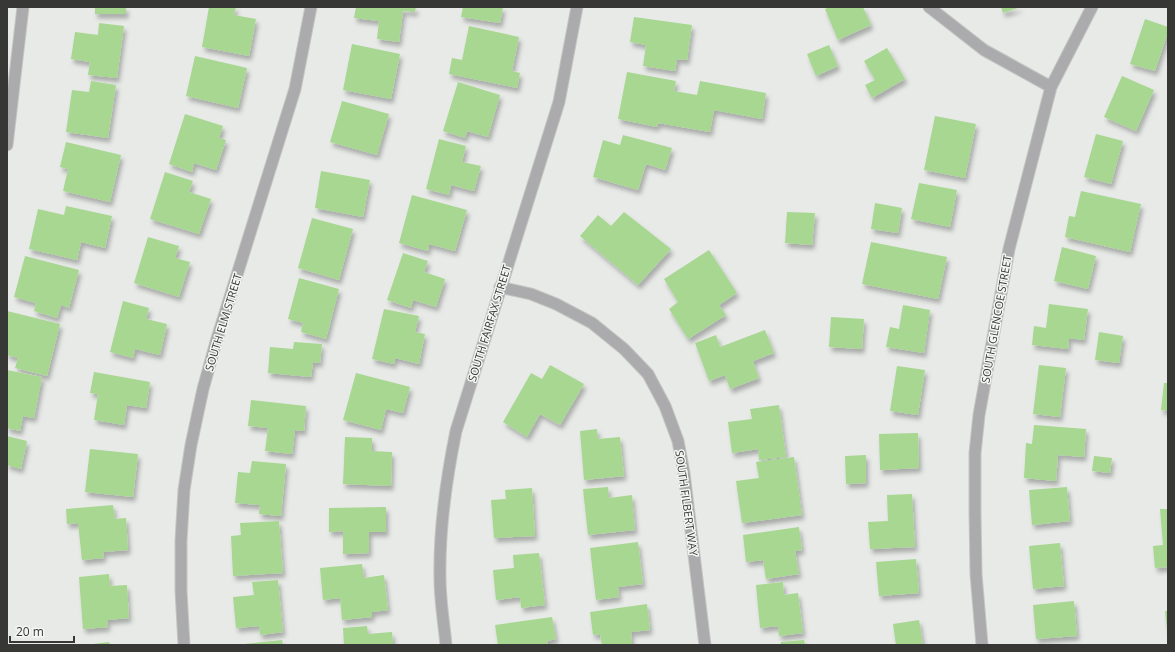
<svg xmlns="http://www.w3.org/2000/svg" width="1175" height="652" font-family="'Open Sans',sans-serif">
  <style>
    .building { fill: #a7d791; filter: url(#shadow) }
    .lines { fill: none; stroke-linecap: round; stroke-linejoin: round }
    .minor-casing { stroke: #c4c6c3; stroke-width: 13 }
    .minor { stroke: #abaaac; stroke-width: 11 }
    .labels { text-anchor: middle; dominant-baseline: central; stroke-width: 3; stroke-linejoin: round; paint-order: stroke }
    .street-label { font-size: 11px; fill: #373836; stroke: #f4f7f3 }
  </style>
  <defs>
    <filter id="shadow"><feDropShadow dx="2.5" dy="4.5" stdDeviation="2" flood-color="#0004"/></filter>
  </defs>
  <rect width="100%" height="100%" fill="#e7eae6"/>
  <!-- building -->
  <path class="building" d="M95,7H126V14H95Z
    M209,7H236L234,15L256,19L249,56L202,47Z
    M356,7H416L415,12L403,11L399,42L377,39L379,21L354,18Z
    M463,7H503L500,23L461,17Z
    M829,7H863L871,25L838,40L825,9Z
    M1001,7H1021L1003,13Z
    M634,17L692,25L687,60L677,59L675,71L643,66L646,45L630,42Z
    M1145,19L1168,27V32L1155,71L1130,64Z
    M99,23L124,26L117,78L88,75L90,62L71,59L75,32L98,35Z
    M469,26L519,37L512,71L520,73L517,88L449,74L452,58L462,60Z
    M352,44L400,54L391,99L343,90Z
    M829,45L838,66L816,76L807,54Z
    M887,48L905,79L872,98L865,85L875,80L864,61Z
    M195,56L247,68L238,108L186,96Z
    M627,72L676,81L674,91L697,95L700,81L766,93L762,119L714,110L710,132L658,123L657,127L618,119Z
    M1122,76L1154,90L1136,131L1104,117Z
    M91,81L116,85L108,138L66,132L72,90L89,92Z
    M458,82L500,95L488,137L467,131L465,138L443,131Z
    M342,101L389,114L377,155L330,142Z
    M185,114L223,126L219,138L226,140L216,170L194,163L192,172L169,164Z
    M935,116L976,124L965,178L924,170Z
    M1096,134L1123,141L1111,184L1084,177Z
    M623,135L672,148L665,170L646,164L638,190L593,177L603,140L620,145Z
    M439,139L466,146L462,162L481,166L474,191L451,185L449,195L426,189Z
    M66,142L121,155L110,202L63,191L68,169L60,167Z
    M321,171L370,180L363,217L315,208Z
    M165,172L193,181L189,192L211,199L199,234L150,219Z
    M919,183L957,190L950,227L911,219Z
    M1081,191L1141,204L1130,252L1065,237L1069,216L1075,217Z
    M412,195L467,210L455,251L429,244L428,251L399,243Z
    M875,203L902,208L898,233L871,229Z
    M66,206L112,216L105,248L81,242L77,260L29,249L38,209L64,215Z
    M624,212L671,249L638,285L580,236L598,215L611,226Z
    M787,212L815,213L812,245L785,243Z
    M312,218L353,229L339,280L298,268Z
    M148,237L179,246L175,258L190,262L179,297L134,283Z
    M871,242L947,257L938,299L862,284Z
    M1062,247L1096,256L1088,289L1054,281Z
    M709,250L737,293L719,305L726,315L688,339L669,309L678,302L664,279Z
    M403,253L428,261L424,272L445,279L436,307L413,300L411,308L387,300Z
    M25,256L79,270L69,308L61,305L57,318L34,311L36,303L14,297Z
    M299,278L339,289L326,339L301,332L303,323L288,319Z
    M123,301L149,308L146,319L167,324L160,355L135,349L133,358L110,352Z
    M1049,304L1088,309L1084,340L1069,338L1068,349L1032,345L1034,326L1046,328Z
    M903,305L930,310L924,353L886,347L890,327L899,329Z
    M384,309L419,316L415,332L425,334L419,364L395,358L394,364L372,359Z
    M7,311L60,324L47,376L15,368L18,358L7,355Z
    M831,317L864,319L862,349L829,347Z
    M765,330L774,353L753,361L759,378L730,389L725,375L709,381L695,343L716,335L720,347Z
    M1099,332L1123,336L1119,363L1095,360Z
    M294,342L322,344L320,363L313,362L311,377L268,373L270,347L293,349Z
    M550,365L584,384L560,425L540,414L527,437L503,422L531,373L542,379Z
    M1039,365L1066,368L1060,417L1033,414Z
    M897,366L925,370L918,415L890,411Z
    M7,370L42,377L34,418L23,416L20,431L7,428Z
    M94,372L150,382L146,408L127,405L124,425L94,420L98,394L90,393Z
    M356,373L410,387L403,413L386,409L381,430L343,420Z
    M1164,383H1168V411L1161,410Z
    M251,400L306,406L304,431L295,430L292,454L265,451L268,428L248,426Z
    M779,405L786,457L759,460L758,449L732,453L728,422L752,419L750,409Z
    M1034,425L1086,429L1084,457L1058,455L1056,481L1024,478L1026,443L1032,444Z
    M597,429L598,439L620,437L624,476L584,480L580,431Z
    M918,433L919,468L880,470L879,434Z
    M7,436L27,441L21,469L7,465Z
    M345,437L372,438V451L392,452L391,486L343,484Z
    M90,449L138,454L133,497L85,492Z
    M866,455V483L846,484L845,456Z
    M1094,456L1112,458L1110,473L1092,471Z
    M794,457L802,515L742,523L736,481L759,478L756,462Z
    M252,461L286,464L281,516L259,514L260,505L235,503L238,472L250,473Z
    M608,487L609,498L632,495L635,530L588,535L583,489Z
    M1067,487L1070,521L1032,525L1029,490Z
    M532,488L535,536L494,538L491,500L506,499L505,490Z
    M912,494L915,547L870,549L868,522L888,521L887,495Z
    M113,505L115,519L126,518L128,550L103,552L104,558L82,560L78,523L67,524L66,509Z
    M386,507V532H369V553L343,554V531L329,532V508Z
    M1160,509H1168V567L1155,568L1153,546L1163,545Z
    M279,521L283,573L233,576L231,536L241,535L240,523Z
    M799,527L802,550L795,551L799,574L766,579L763,560L746,562L743,535Z
    M638,542L643,584L618,587L619,597L596,600L590,548Z
    M1060,543L1064,586L1033,589L1029,546Z
    M539,553L545,605L521,608L520,597L496,600L493,570L514,568L513,555Z
    M916,559L919,593L879,596L876,562Z
    M362,564L364,578L384,575L388,610L372,612V617L342,620L340,598L323,600L320,568Z
    M109,574L110,586L127,585L129,618L107,620L108,627L83,629L79,577Z
    M278,580L283,632L260,635L259,626L236,628L233,597L254,595L252,582Z
    M783,582L784,595L798,593L803,633L779,636L778,626L760,628L756,585Z
    M1074,601L1077,636L1036,639L1033,605Z
    M647,604L650,630L631,632L632,645H602L600,634L593,635L590,612Z
    M1165,611H1168V630H1167Z
    M552,617L556,639L547,641L548,645H498L495,625Z
    M919,620L923,645H896L893,624Z
    M367,626L368,634L392,632L393,645H344L343,628Z
    M282,640L283,645H244V644Z
    M804,640L805,645H781V642Z
    M109,642L110,645H93V644Z"/>
  <g class="lines">
    <defs>
      <path id="minor" d="M929,7L984,50L1051,87
        M7,145L23,7
        M500,287L531,294L556,304L592,323L624,349L648,374L665,406L678,441L684,473L705,645
        M184,645L181,591V541L184,490L191,445L203,389L216,342L295,89L311,7
        M446,645C444,623 440,601 440,578C439,528 446,480 456,431L559,102L577,7
        M982,645L976,574L975,512V453L979,415L1009,249L1051,87L1092,7"/>
    </defs>
    <!-- minor casing -->
    <use href="#minor" class="minor-casing"/>
    <!-- minor -->
    <use href="#minor" class="minor"/>
  </g>
  <g class="labels">
    <!-- street labels -->
    <g class="street-label">
      <text transform="translate(996 319) rotate(-80)">SOUTH GLENCOE STREET</text>
      <text transform="translate(223 322) rotate(-73)">SOUTH ELM STREET</text>
      <text transform="translate(489 323) rotate(-73)">SOUTH FAIRFAX STREET</text>
      <text transform="translate(687 503) rotate(82)">SOUTH FILBERT WAY</text>
    </g>
  </g>
  <!-- border -->
  <rect width="1175" height="652" fill="none" stroke="#373836" stroke-width="16"/>
  <!-- scale -->
  <path d="M10 636v6h64v-6" fill="none" stroke="#373836" stroke-width="2"/>
  <text x="16" y="636" font-size="12" fill="#373836" stroke="#f4f7f3" stroke-width="3" paint-order="stroke">20 m</text>
</svg>
